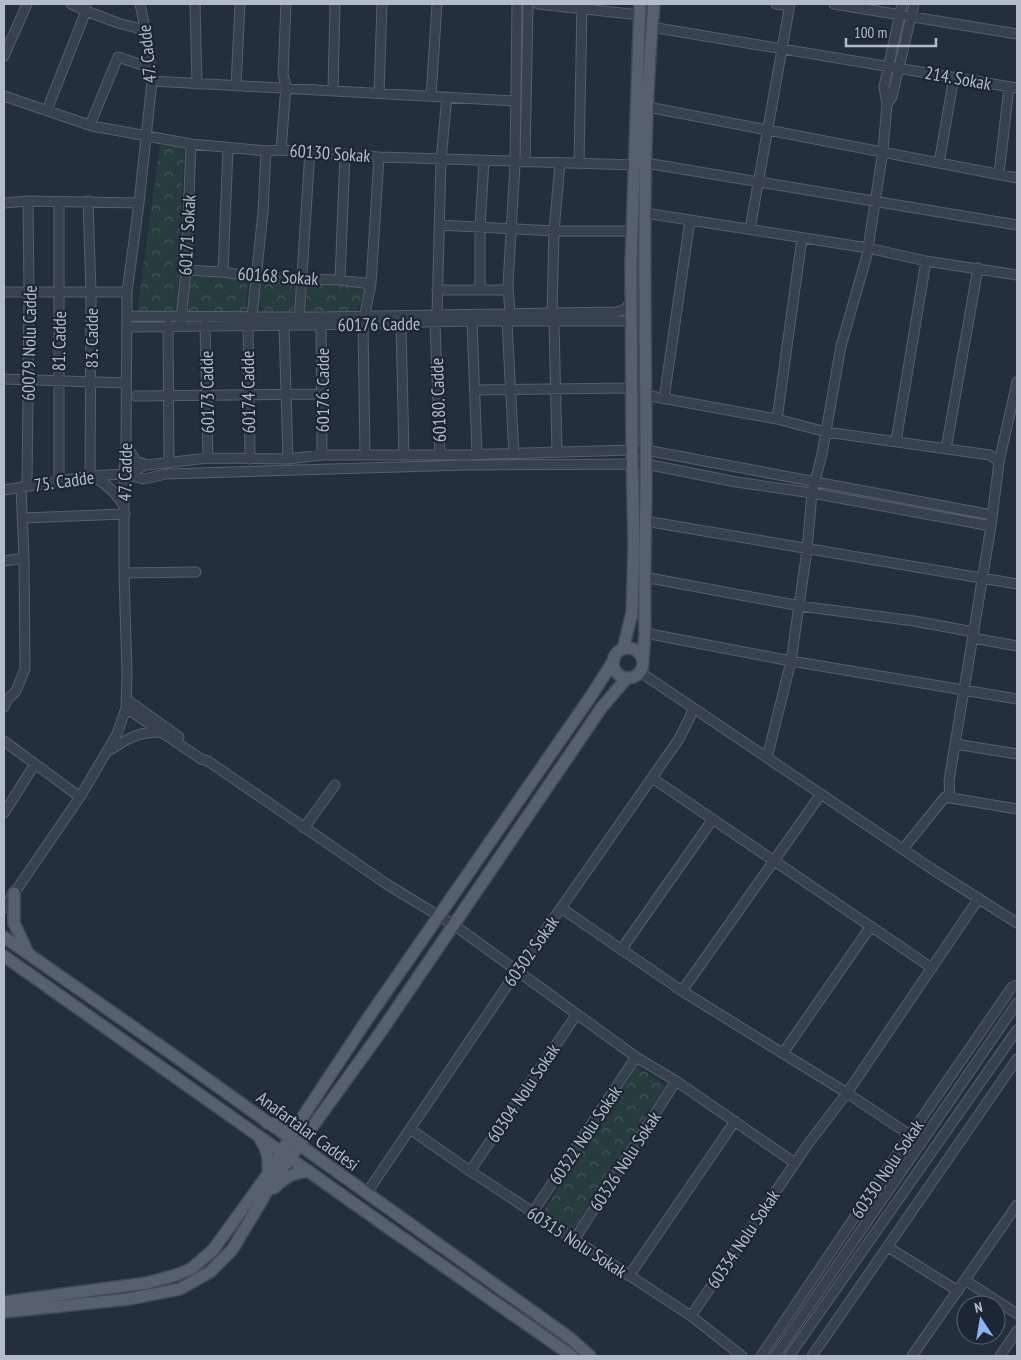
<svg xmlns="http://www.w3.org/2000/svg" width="1021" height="1360" font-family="'PT Sans Narrow',sans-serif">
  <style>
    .forest { fill: url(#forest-crowns) }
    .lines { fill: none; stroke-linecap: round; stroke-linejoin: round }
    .minor-casing { stroke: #565f6c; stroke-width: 11 }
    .major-casing { stroke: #414a57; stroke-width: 14 }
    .minor { stroke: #38414e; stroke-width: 9 }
    .major { stroke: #56606e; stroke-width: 11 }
    .labels { text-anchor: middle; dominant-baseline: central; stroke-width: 4.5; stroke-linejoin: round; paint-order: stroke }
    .street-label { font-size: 18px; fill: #b4bcc9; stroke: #1d2633 }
  </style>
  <defs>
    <pattern id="forest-crowns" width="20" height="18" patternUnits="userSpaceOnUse" patternTransform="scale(1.25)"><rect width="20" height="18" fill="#263c3f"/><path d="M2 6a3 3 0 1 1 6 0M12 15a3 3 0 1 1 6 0" fill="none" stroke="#435659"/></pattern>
  </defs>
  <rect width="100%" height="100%" fill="#242f3e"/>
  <!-- forest -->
  <path class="forest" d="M160,145L184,148L177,314L137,313Z
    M191,273L248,277L246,314L188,312Z
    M266,280L295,281L293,313L263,314C260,299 257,294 266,280Z
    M307,283L364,287L363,301L354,312L306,311Z
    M637,1066L666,1085L570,1234L541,1215Z"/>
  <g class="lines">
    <defs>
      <path id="minor" d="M195,4L197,84
        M538,4L640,15
        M776,4L789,6
        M834,4L1017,34
        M85,6L86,11L118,23L145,30
        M651,27L1017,88
        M4,56L27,4
        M152,81L516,101
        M236,86L240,4
        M333,91L335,4
        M379,93L382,4
        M4,96L92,126L191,144L266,151L281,150L379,157L634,165
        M431,96L437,4
        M887,104L892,97L914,4
        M648,107L1017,178
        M47,110L86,11L71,4
        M90,125L118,57L151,68
        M281,150L286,86L283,74L286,4
        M525,162L528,4
        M646,163L1017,225
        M939,163L954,77
        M579,164L582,4
        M999,174L1009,87
        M88,201L91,292L90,476
        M4,203L28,201L139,203
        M645,213L868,248L926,261L1017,275
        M439,225L554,231H632
        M750,229L790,4
        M186,270L223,272L257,277L340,280L371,284
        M223,272L228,148
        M340,280L345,154
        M437,290H508
        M480,290V227L484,161
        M4,292H91
        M91,292H127
        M127,316L319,317L616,312C625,310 628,308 631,299
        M252,317L263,212L266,151
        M181,321L186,270L191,144
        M299,321L310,151
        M472,321L477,454
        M401,323L404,455
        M168,325L169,462
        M205,325L208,458
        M284,325L288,459
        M321,325L322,455
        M248,326L250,459
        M127,327L299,325L472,321H631
        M4,379L126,383
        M475,390L631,388
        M645,395L777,419L826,432L990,455L999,462L991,526L949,781L950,797
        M136,396L322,394
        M664,399L690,220
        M777,419L802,238
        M896,441L926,261
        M126,446L136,461L147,465
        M946,449L978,268
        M557,452L554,322L552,313L554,231L560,163
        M440,454L435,323L437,315L441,159L447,97
        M514,454L507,322L510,314L508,285L515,164L517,4
        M365,455L363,324L371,284L379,157
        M999,462L1017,382
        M124,474L147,465L208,458L288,459L322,455H461L632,450H646L992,515
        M93,476C106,484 116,492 124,506
        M59,481V202
        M27,486L29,292L28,201
        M4,490L90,476L124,474L144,479L166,474L466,465L646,464L736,482L812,493L991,526
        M22,518L125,514
        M645,521L1017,584
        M4,561L24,558
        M124,573L196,572
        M644,577L800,606L914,621L974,632
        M645,633L791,661L1017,699
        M973,638L1017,646
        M640,672L932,869L1017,923
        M126,699L179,737
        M4,707L7,700L16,691L25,669L24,558L21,487
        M126,708L201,759L208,761L388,885L454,925L636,1057L676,1081L795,1163
        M4,741L80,797
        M955,744L1017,754
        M108,751C128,739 136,732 160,732
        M767,758L791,661L807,550L812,493L822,454L841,346L867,255L883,150L887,104L884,87L902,4
        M652,778L932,968
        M4,813L35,764
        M304,828L335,785
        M903,849L945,797L1017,809
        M4,908L80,797L117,734L126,708L127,674L124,573V474L126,446L127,292L139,203L152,81L148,43L140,4
        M561,908L682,991L847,1093L910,1135L920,1145
        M621,950L713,819
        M682,991L821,794
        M783,1053L871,926
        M410,1129L470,1171L691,1316L742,1356
        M470,1171L577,1014
        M366,1194L517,971L679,739L690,717L693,708
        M533,1212L636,1057
        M574,1240L676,1081
        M888,1247L958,1291
        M629,1276L735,1121
        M965,1280L1017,1314
        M691,1316L808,1144L847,1093L979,898
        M761,1356L910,1135L1012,987L1017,985
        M775,1356L1017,1003
        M789,1356L1017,1030
        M812,1356L1017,1059
        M912,1356L1017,1205
        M1000,1356L1017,1331"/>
      <path id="major" d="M613 663a15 15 0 1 1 30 0a15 15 0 1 1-30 0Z
        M623,649L632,613L634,546L632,450L631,264L640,4
        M643,659L645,633C644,577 646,520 646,464C646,310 640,157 654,4
        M14,893V923L28,953
        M4,937L172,1054L570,1338L590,1356
        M4,956L397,1234L406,1240L572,1356
        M267,1123L286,1125L300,1121
        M260,1139C268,1150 269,1159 268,1173
        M274,1188C285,1177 293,1173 309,1171
        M4,1302L147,1283L176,1275L191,1269L213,1250L268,1174L300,1121L366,1021L591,696L614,660
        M4,1312L129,1299L180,1289L210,1272L232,1250L274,1180L380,1033L602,707L627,678"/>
    </defs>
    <!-- minor casing -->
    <use href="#minor" class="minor-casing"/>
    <!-- major casing -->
    <use href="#major" class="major-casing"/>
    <!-- minor -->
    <use href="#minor" class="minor"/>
    <!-- major -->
    <use href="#major" class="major"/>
  </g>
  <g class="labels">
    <!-- street labels -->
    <g class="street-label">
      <text transform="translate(147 54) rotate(-96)">47. Cadde</text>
      <text transform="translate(958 78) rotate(10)">214. Sokak</text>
      <text transform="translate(330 153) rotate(4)">60130 Sokak</text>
      <text transform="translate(187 235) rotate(-87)">60171 Sokak</text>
      <text transform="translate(278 276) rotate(4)">60168 Sokak</text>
      <text transform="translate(379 324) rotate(-1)">60176 Cadde</text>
      <text transform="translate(91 338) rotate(-90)">83. Cadde</text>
      <text transform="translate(59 341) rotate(-89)">81. Cadde</text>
      <text transform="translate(29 343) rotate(-89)">60079 Nolu Cadde</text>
      <text transform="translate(322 390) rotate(-90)">60176. Cadde</text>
      <text transform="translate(207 392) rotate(-91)">60173 Cadde</text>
      <text transform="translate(248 392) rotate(-91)">60174 Cadde</text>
      <text transform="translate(438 400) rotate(-92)">60180. Cadde</text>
      <text transform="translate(125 472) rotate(-89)">47. Cadde</text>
      <text transform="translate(64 481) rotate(-8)">75. Cadde</text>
      <text transform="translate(531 951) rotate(-55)">60302 Sokak</text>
      <text transform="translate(523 1093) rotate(-56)">60304 Nolu Sokak</text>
      <text transform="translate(308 1131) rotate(36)">Anafartalar Caddesi</text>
      <text transform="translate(585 1135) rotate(-56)">60322 Nolu Sokak</text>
      <text transform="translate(625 1161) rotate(-57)">60326 Nolu Sokak</text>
      <text transform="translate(887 1169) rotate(-56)">60330 Nolu Sokak</text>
      <text transform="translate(743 1239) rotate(-56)">60334 Nolu Sokak</text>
      <text transform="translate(577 1242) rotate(33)">60315 Nolu Sokak</text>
    </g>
  </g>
  <!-- border -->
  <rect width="1021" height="1360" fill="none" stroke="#b4bcc9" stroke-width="10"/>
  <!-- north arrow -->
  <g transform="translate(981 1320) rotate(348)"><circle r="24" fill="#1d2633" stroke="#59626f"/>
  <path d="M0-4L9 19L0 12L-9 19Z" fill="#8ab4f8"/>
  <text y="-8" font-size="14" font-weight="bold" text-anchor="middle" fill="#b4bcc9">N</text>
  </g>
  <!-- scale -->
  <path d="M846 38v8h90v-8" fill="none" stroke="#b4bcc9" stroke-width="2.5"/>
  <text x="854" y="38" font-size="15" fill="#b4bcc9" stroke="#1d2633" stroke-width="4" paint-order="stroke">100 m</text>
</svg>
